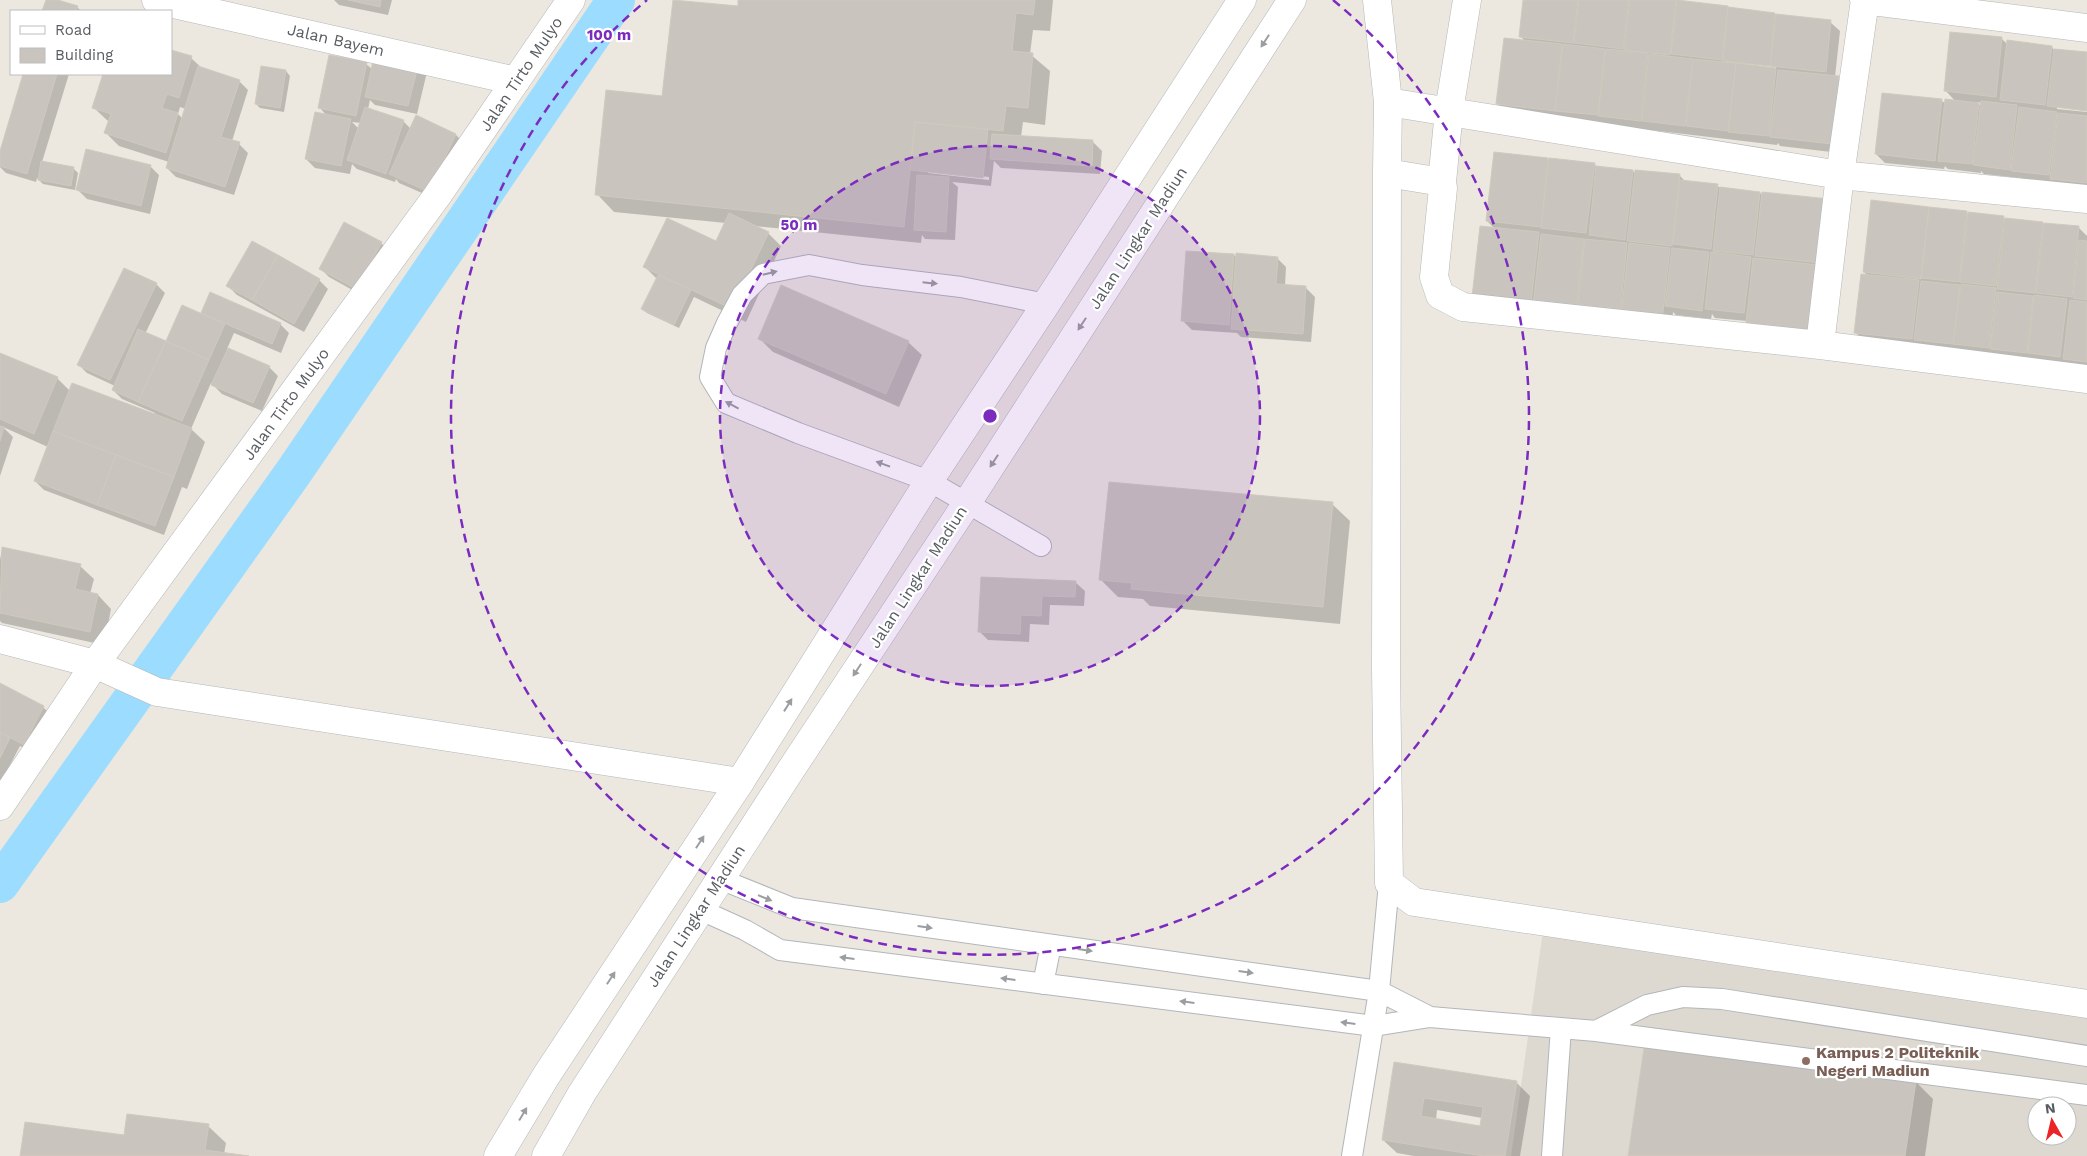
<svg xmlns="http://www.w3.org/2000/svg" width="2087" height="1156" font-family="'Work Sans',sans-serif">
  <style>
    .education { fill: #ded9d0; fill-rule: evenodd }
    .shadow { fill: #0003; fill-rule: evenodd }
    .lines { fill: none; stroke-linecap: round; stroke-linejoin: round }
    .canal { stroke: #9cddff; stroke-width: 38 }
    .building { fill: #c9c5be; stroke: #d0c9bd; fill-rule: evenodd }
    .lane-casing { stroke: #b2b6bb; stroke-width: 22 }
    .street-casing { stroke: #b2b6bb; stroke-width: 29 }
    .secondary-casing { stroke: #b3b8bd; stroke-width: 29 }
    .lane { stroke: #fff; stroke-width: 20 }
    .street { stroke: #fff; stroke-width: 28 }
    .secondary { stroke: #fff; stroke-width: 28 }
    .oneway { fill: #9b9ea0 }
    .ring { fill: none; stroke: #7b2cbf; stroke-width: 2.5; stroke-dasharray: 9 6 }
    .education-dot { fill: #8d6e63; stroke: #fff; stroke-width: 2 }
    .labels { text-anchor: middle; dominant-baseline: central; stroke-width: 4.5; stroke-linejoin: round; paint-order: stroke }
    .street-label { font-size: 16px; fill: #585d61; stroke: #fff }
    .education-label { font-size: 16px; font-weight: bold; fill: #785e54; stroke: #fff; text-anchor: start }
    .centre { fill: #7b2cbf; stroke: #fff; stroke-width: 2.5 }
    .ring-label { font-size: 15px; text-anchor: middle; font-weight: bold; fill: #7b2cbf; stroke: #fff; stroke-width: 4.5; stroke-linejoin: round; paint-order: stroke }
  </style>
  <rect width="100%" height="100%" fill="#ece8df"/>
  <!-- education -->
  <path class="education" d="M1543,931L2087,1015V1156H1511ZM2037,1106H2067V1136H2037Z"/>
  <!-- shadow -->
  <path class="shadow" d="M47,0L77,7L81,11H44Z
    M334,0H392L388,15L339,5Z
    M739,0H1053L1050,31L1033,30L1030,54L1050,71L1045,125L1023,122L1021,137L1093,142L1102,151L1100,174L1001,168L994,161L991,186L952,182L958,187L955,240L925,239L922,235L921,243L755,226L768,233L781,246L746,322L694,297L679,328L647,313L642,309L657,279L645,267L717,243L726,223L614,212L597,194L664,97L739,7ZM928,171L989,177V180L928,173Z
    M1524,0H1680L1682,2L1775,14L1777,16L1830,22L1840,31L1835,77H1838L1847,86L1840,153L1780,146L1778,143L1777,145L1507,113L1498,104L1525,41L1520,36ZM1726,60L1776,67V69L1726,64Z
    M2002,39L2008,45L2052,47L2054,50L2087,54V109L2057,106V109L2087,112V190L2022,180L2019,177V178L1984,174L1981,171V173L1948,169L1945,166L1944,169L1885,163L1876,154L1883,94L1942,101L1946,104L1956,102L1945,90ZM1976,102L1982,103V107Z
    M191,58L203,69L239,81L248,90L232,141L239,144L248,153L234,195L176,177L167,168L169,162L119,146L106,133L109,122L94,108L105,74L127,76V74H171ZM180,107L186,109L183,119L178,114Z
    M366,64L372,69L427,72L417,114L375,105L370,100L368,109L403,121L411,129L456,135L465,144L438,200L399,183L396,179L395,182L357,169L352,164L350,174L315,168L306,159L327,116L320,108ZM352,122L361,123L359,129Z
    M262,67L286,71L290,76L284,112L260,108L256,104Z
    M25,74H69L42,162L74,169L78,173L75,190L43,184L37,178L36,182L6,173L0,167V155Z
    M1548,159L1550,162L1594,164L1597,167L1633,171L1635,174L1679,175L1686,182L1760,193L1763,196L1828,200L1820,339L1756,332L1747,321L1715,318L1712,314L1711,319L1676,315L1673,312L1671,329L1482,305L1495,229L1487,221Z
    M150,166L159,175L150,214L87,199L78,190Z
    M1872,202L2079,228L2087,236V369L1864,341L1855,332L1868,276L1864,272Z
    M381,243L390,252L365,297L329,277L320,268Z
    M1234,255L1237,258H1277L1286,267L1285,286L1306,288L1315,297L1311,342L1241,337L1237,333L1192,330L1183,321Z
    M319,280L328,289L304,332L237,295L228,286Z
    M156,284L165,293L145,334L167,343L201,315L211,294L280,324L289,333L281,353L234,333L227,349L269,367L278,376L262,411L222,394L211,383L191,429L205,442L187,489L182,487L164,535L44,490L35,481L48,447L3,427L13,437L0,476V354L57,378L70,391L154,415L155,413L122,399L113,390L115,386L87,373L78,364Z
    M759,338L908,342L922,355L899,407L773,352Z
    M1332,504L1350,521L1340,624L1150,606L1143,599L1118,597L1101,580Z
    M2,549L80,566L94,579L90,594L98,595L111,609L104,645L2,623L0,621V560Z
    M982,578L1075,582L1085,591L1084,606L1050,605L1049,625L1030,624L1029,642L988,640L979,631Z
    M0,685L43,707L52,716L33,753L20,746L0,784Z
    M1395,1063L1516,1082L1530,1096L1520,1156H1414L1397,1153L1383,1140ZM1437,1110L1482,1118L1481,1127L1436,1120Z
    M1916,1082L1933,1099L1925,1156H1629Z
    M208,1126L226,1143L224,1154L239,1156H21L125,1137Z"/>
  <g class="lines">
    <!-- canal -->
    <path class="canal" d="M0,884L293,473L616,0"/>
  </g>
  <!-- building -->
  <path class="building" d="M46,0H58L78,6L76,11H42Z
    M348,0H381L380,7Z
    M673,0L738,6V0H1035L1033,15L1016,13L1012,51L1033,53L1028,108L1006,106L1003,131L915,122L904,227L595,195L606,90L662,96Z
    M1523,0H1578L1573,43L1519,37Z
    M1579,0H1629L1623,49L1574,43Z
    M1630,0H1676L1670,55L1624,50Z
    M1677,0L1728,6L1722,60L1671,54Z
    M1728,7L1775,13L1770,66L1723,61Z
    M1776,14L1831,20L1826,72L1770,66Z
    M1950,32L2002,37L1996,97L1944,91Z
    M1504,38L1562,44L1555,111L1496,104Z
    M2007,40L2052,46L2045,105L2000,100Z
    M1563,44L1605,49L1598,115L1555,111Z
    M1606,49L1648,53L1641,121L1598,116Z
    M2054,49L2087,52V111L2047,106Z
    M171,50L192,56L179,98L167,94L162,108L178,113L166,153L104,133L111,114L92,108L103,74H171Z
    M375,52L419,62L408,106L365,97Z
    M1649,54L1693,59L1685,126L1642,121Z
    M329,55L367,62L356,116L318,108Z
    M1693,59L1736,63L1728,131L1686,126Z
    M1736,63L1776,68L1769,136L1728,132Z
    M198,66L240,80L221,137L240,142L225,187L166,168Z
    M261,66L286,70L280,108L255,104Z
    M1778,70L1839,76L1832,144L1770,137Z
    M23,74H57L27,174L0,166V151Z
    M1882,93L1942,99L1935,161L1875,154Z
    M1945,99L1979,103L1972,164L1938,161Z
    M1981,101L2017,105L2010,170L1973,165Z
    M365,107L404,120L386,174L347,160Z
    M2019,107L2057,112L2049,175L2011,171Z
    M315,112L351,119L341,166L305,159Z
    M2058,113L2087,116V183L2050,179Z
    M416,115L456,134L429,192L389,174Z
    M915,122L988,129L983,178L910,170Z
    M992,134L1093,140L1092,166L990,159Z
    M86,149L151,165L141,206L76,190Z
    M1494,152L1548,158L1541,227L1486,221Z
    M1549,158L1595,163L1586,233L1541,228Z
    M41,161L74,167L71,186L38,180Z
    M1596,166L1633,170L1625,240L1589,235Z
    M1635,170L1680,174L1672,246L1627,241Z
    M917,175L949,177L946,232L914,230Z
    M1680,180L1718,184L1711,249L1673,244Z
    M1720,187L1760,192L1753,255L1713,251Z
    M1762,192L1829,199L1821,263L1755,256Z
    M1871,200L1929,207L1921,279L1863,272Z
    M1929,207L1967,211L1959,282L1921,278Z
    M1968,212L2004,216L1996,286L1960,282Z
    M729,213L769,232L732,309L643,267L667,218L716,241Z
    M2005,218L2043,222L2035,293L1997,289Z
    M344,222L382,242L356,289L319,269Z
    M2044,223L2079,226L2072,297L2036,293Z
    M1480,226L1539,232L1531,303L1472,297Z
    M1541,234L1584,239L1576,310L1533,306Z
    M1585,239L1627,243L1620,315L1577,311Z
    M2079,240L2087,241V300L2073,298Z
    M252,241L278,255L252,300L226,286Z
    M1629,243L1670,248L1662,321L1621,316Z
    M1672,248L1709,252L1702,311L1665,306Z
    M1186,251L1234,254L1229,325L1181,321Z
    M1711,252L1751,257L1744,313L1705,309Z
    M1236,253L1278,257L1276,284L1306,286L1303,334L1231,329Z
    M278,255L320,279L294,324L252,300Z
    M1753,258L1819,265L1812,330L1746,323Z
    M124,268L157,283L110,380L77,365Z
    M1861,274L1919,280L1912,339L1854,333Z
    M658,275L691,290L674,325L641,309Z
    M1921,281L1960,285L1953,344L1914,340Z
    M1961,284L1996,288L1989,348L1953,344Z
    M781,285L909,341L886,394L758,339Z
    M210,292L281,323L272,344L201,313Z
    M1997,292L2033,296L2027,353L1990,349Z
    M2034,295L2067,299L2060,357L2028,353Z
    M2070,300L2087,302V362L2063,359Z
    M182,305L225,324L209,360L166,341Z
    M138,329L166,341L138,402L112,390Z
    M166,341L209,360L182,421L138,402Z
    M228,348L270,366L253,403L211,385Z
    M0,353L58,377L34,434L0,419Z
    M72,383L192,428L174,477L53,431Z
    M0,426L4,427L0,441Z
    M53,431L116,455L97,505L34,481Z
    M116,455L174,477L155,526L97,505Z
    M1109,482L1333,502L1323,607L1131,589L1132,583L1099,580Z
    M2,547L81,564L75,589L98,594L90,632L0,613Z
    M981,577L1076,581L1075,597L1042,596L1041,616L1021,615L1020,634L978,632Z
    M0,683L44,706L24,745L0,732Z
    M0,732L10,738L0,758Z
    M1645,1041L1916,1081L1905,1156H1628Z
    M1394,1062L1517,1081L1505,1156H1484L1382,1140ZM1424,1098L1483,1107L1480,1126L1421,1116Z
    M127,1114L209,1124L205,1150L249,1156H20L25,1122L124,1135Z"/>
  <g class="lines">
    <defs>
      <path id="lane" d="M1041,546L929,481L798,433L726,403L710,377L716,348L727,323L742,295L763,274L809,265L862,275L961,287L1046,304
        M720,879L792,908L1379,991L1430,1017
        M701,910L745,930L780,950L1374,1026L1430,1017L1596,1031L2087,1095
        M1043,984L1051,945
        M1596,1031L1647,1005L1683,997L1722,999L2087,1056
        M1352,1156L1379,991L1389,883
        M1552,1156L1561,1028"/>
      <path id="street" d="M156,0L516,81
        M1377,0L1388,102
        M1864,0L2087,28
        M1387,173L1386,670L1389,883L1414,902L2087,1004
        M1442,182L1449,111L1467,0
        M2087,199L1840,175L1388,102L1387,173L1442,182L1443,188L1434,277L1440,295L1463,307L1820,345L2087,379
        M1820,345L1840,175L1865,0
        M0,639L95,664L157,692L740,782
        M0,806L95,664L437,196L571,0"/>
      <path id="secondary" d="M498,1156L546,1076L740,782L929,481L1046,304L1242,0
        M546,1156L582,1093L792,768L967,503L1292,0"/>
    </defs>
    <!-- lane casing -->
    <use href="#lane" class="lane-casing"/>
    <!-- street casing -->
    <use href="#street" class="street-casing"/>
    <!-- secondary casing -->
    <use href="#secondary" class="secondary-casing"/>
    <!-- lane -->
    <use href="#lane" class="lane"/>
    <!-- street -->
    <use href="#street" class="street"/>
    <!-- secondary -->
    <use href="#secondary" class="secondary"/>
  </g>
  <!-- one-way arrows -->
  <defs><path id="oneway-solid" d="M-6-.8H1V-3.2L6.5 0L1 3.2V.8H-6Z" transform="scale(1.25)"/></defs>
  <g class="oneway">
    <use href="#oneway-solid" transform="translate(1265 41) rotate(123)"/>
    <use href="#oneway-solid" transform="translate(770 273) rotate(-14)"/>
    <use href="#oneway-solid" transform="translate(930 283) rotate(6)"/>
    <use href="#oneway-solid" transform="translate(1082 324) rotate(123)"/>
    <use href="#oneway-solid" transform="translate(732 405) rotate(-152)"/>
    <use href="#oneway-solid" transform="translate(994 461) rotate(123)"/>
    <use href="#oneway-solid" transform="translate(883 464) rotate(-160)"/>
    <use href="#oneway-solid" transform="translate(857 670) rotate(123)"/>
    <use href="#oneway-solid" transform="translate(788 705) rotate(-58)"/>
    <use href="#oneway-solid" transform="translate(700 842) rotate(-57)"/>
    <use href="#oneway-solid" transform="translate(765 898) rotate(22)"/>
    <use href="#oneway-solid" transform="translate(925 927) rotate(8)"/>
    <use href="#oneway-solid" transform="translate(1085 950) rotate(8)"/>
    <use href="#oneway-solid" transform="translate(847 958) rotate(-173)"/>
    <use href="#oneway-solid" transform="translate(1246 972) rotate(8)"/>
    <use href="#oneway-solid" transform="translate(611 978) rotate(-57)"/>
    <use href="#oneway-solid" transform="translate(1008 979) rotate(-173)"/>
    <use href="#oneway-solid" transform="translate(1187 1002) rotate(-173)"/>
    <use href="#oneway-solid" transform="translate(1348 1023) rotate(-173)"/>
    <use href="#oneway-solid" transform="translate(523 1114) rotate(-59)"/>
  </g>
  <!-- distance rings -->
  <circle cx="990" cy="416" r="270" fill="#7b2cbf" fill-opacity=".12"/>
  <g class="ring">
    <circle cx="990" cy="416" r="270"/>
    <path d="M1333 0A539 539 0 1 1 647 0"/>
  </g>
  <!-- markers -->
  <circle class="education-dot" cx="1806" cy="1061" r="5"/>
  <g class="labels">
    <!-- street labels -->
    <g class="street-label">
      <text transform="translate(336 40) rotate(13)">Jalan Bayem</text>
      <text transform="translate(521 74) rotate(-56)">Jalan Tirto Mulyo</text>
      <text transform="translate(1138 238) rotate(-57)">Jalan Lingkar Madiun</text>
      <text transform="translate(286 404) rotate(-54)">Jalan Tirto Mulyo</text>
      <text transform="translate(918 577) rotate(-57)">Jalan Lingkar Madiun</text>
      <text transform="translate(696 916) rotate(-57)">Jalan Lingkar Madiun</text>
    </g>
    <!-- education labels -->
    <g class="education-label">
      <text x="1816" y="1052">Kampus 2 Politeknik<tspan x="1816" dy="18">Negeri Madiun</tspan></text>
    </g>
  </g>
  <circle cx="990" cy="416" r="8" class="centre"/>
  <g class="ring-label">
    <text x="609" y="40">100 m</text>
    <text x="799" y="230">50 m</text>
  </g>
  <!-- legend -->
  <rect x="10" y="10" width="162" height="65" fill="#ffffff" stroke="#bcbec0"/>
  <rect x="20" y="26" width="25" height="8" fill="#ffffff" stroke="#bcbec0"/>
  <text x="55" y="35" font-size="15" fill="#585d61">Road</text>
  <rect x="20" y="48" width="25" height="15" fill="#c9c5be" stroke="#bcbec0"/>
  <text x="55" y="60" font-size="15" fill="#585d61">Building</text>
  <!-- north arrow -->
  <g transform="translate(2052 1121) rotate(352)"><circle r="24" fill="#ffffff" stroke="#bcbec0"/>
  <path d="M0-4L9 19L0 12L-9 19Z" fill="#ed2427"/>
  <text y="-8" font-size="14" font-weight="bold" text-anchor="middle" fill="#585d61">N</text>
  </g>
</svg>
